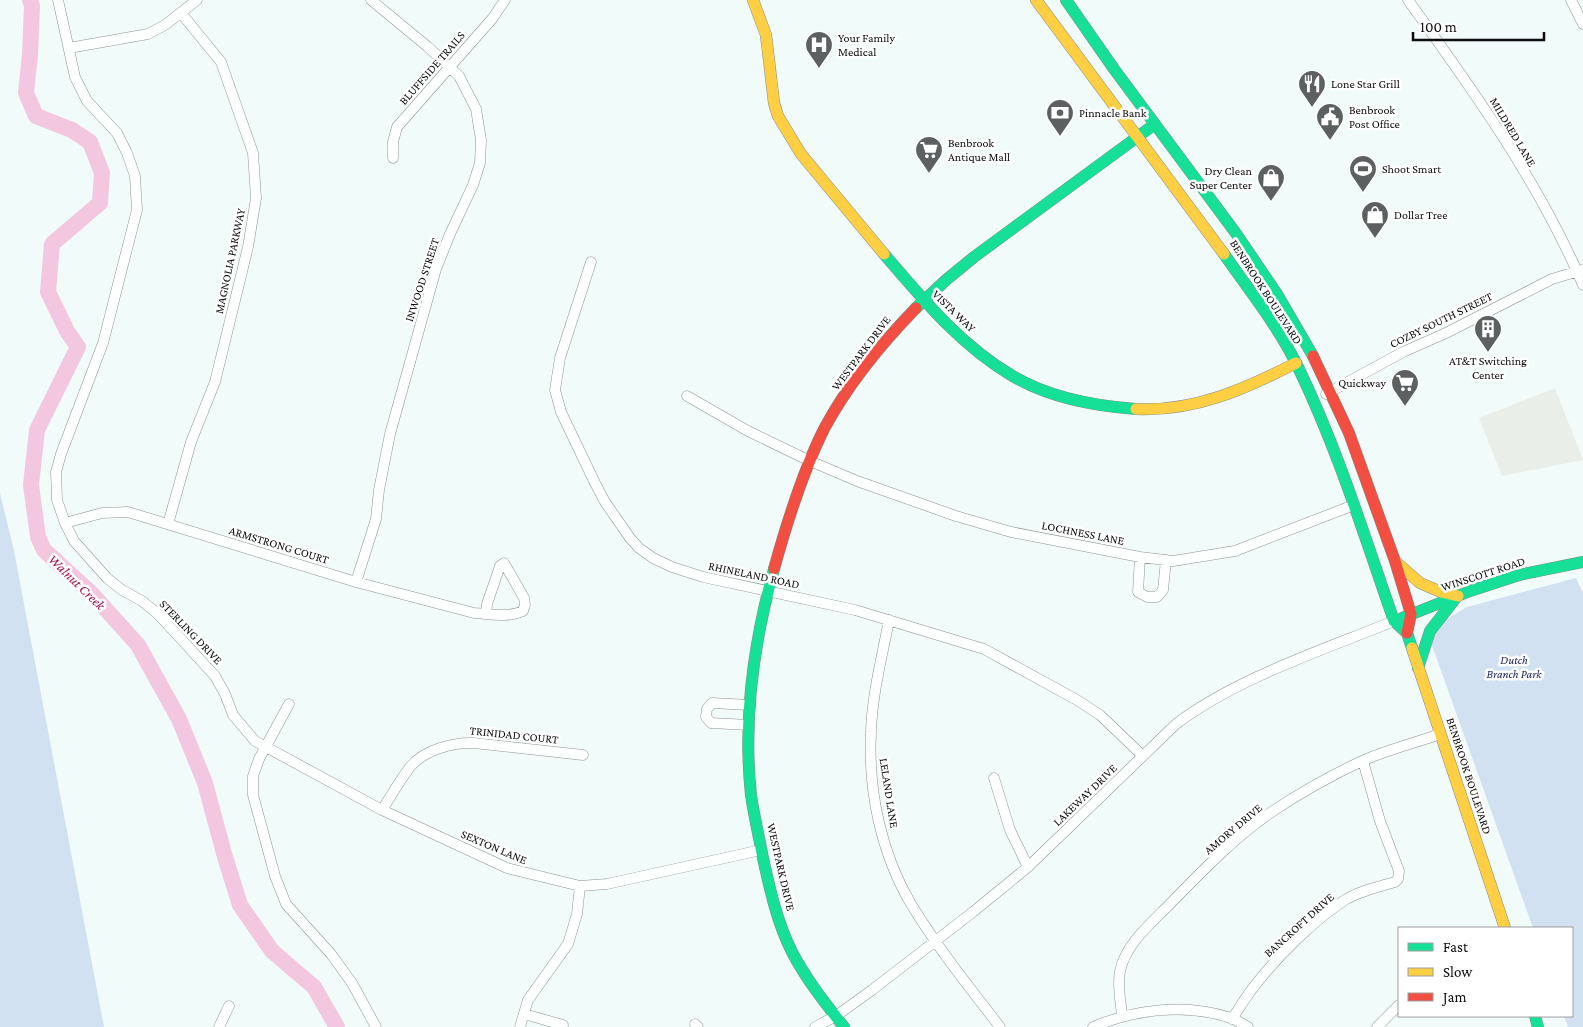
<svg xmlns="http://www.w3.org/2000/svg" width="1583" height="1027" font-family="'Crimson Pro',serif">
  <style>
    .industrial { fill: #eaeee8 }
    .green { fill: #d1e1f1 }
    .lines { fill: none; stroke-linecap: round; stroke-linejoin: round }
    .river { stroke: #f4c7e1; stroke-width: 16 }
    .street-casing { stroke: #909494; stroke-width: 11 }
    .fast-casing { stroke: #868b8a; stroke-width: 12 }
    .slow-casing { stroke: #868b8a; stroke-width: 12 }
    .jam-casing { stroke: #868b8a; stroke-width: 12 }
    .street { stroke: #fdfefe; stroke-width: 10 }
    .fast { stroke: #16e098; stroke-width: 11 }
    .slow { stroke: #ffcf43; stroke-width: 11 }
    .jam { stroke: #f24e42; stroke-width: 11 }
    .labels { text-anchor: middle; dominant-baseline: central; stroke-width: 5; stroke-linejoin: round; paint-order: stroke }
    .poi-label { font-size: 12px; fill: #0d0d0d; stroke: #fff; text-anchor: start }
    .street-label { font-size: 12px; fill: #0d0d0d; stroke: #fff }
    .park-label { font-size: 12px; font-style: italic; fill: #1d2465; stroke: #fff }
    .water-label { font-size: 14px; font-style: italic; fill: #9f1555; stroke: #fff }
  </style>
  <rect width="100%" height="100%" fill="#f1fbfa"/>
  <!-- industrial -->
  <path class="industrial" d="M1555,388L1583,460L1502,476L1479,418Z"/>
  <!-- green -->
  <path class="green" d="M0,493L14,551L104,1027H0Z
    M1576,578L1583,593V1027H1568L1564,1016H1572V928H1533L1429,637L1440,623L1467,607Z"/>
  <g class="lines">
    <!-- river -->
    <path class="river" d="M30,0L32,6L30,55L26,93L36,116L72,130L90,142L102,173L100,203L52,244L48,292L67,331L78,347L37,430L31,485L38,537L44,550L93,595L138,645L179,719L205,783L225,857L240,905L272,951L314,987L337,1027"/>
    <defs>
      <path id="street" d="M58,0L75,77L87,101L117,133L127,153L135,176L137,210L103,343L61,454L56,472L57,500L65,523L74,541L107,578L122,590L142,601L158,614L215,676L225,694L233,715L255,741L382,810L507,868L580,886L607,884L761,850
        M1408,0C1473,90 1539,182 1583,285
        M1571,0L1583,24
        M69,48L148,34L165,25L197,0
        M393,158V142L397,127L492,19L505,0
        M591,262L560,358L555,390L561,412L595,483L605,502L630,538L639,548L653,558L672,567L703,577L855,610L984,649L1077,700L1100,715L1143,756
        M1326,394L1403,352L1446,333L1552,279L1582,270
        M687,396L748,431L810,461L857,481L956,516L1011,532L1140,557L1173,561L1235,551L1354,505
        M65,523L102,513L128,512L356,582L474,613C491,614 508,618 523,611L525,605L524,598L504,563L500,566L487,604L486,614
        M168,524L191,442L215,382L248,247L256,198L253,153L221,62L181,13
        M1140,557L1138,592L1147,597H1157L1163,590L1166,560
        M356,582L376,519L379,490L390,434L436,269L450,234L473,185L480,163L481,140L476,109L459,76L428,47L371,0
        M889,620C882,657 872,695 871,732C868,791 881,853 911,904C937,947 969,987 1000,1027
        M289,704L259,759L253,776V795L275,876L286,904L331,954L352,983L376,1027
        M749,725L711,723L706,717L707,709L712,703L750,705
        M994,778L1010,830L1028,867
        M382,810C391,796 400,780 410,767C424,750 453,742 474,743L583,755
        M524,1014L563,1025
        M1122,1016C1121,1002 1117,986 1120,971C1126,944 1150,924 1169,905C1200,873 1236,836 1273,811C1300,793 1332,775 1362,761C1387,750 1415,743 1440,734
        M1232,1019C1240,1007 1247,995 1256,984C1278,956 1314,920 1345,900C1359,891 1378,887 1395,882L1398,879L1399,871L1380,821L1363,761
        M695,1024L698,1027
        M219,1027L229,1006
        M520,1027L528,1000L568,944L577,914L580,886
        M815,1027L836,1016L872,990L973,912L1028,867L1176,724C1237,678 1323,650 1394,621
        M1093,1027C1135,1009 1186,1003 1231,1018C1237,1020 1242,1024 1248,1027
        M1377,1027L1399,1005"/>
      <path id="fast" d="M1066,0L1114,69L1235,232L1277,294L1313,356
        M884,254C922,298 960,345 1011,375C1047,397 1094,406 1136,409
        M1224,254C1249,290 1278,326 1297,365C1337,447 1364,535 1394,621L1407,633L1412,648
        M916,308L946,280L974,257L1155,124
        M774,569C754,641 743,720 751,795C754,816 759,837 763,858C770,890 777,922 792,952C806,979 825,1003 844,1027
        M1402,618L1470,591L1519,575L1583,562
        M1418,668L1430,631L1455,599
        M1535,1016L1538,1027"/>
      <path id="slow" d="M753,0L766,35L774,103L778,116L801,154L884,254
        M1036,0L1224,254
        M1136,409C1194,412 1245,389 1296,363
        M1396,562L1420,583L1441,592L1458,596
        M1412,648L1505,928"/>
      <path id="jam" d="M1313,356L1349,433L1395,561L1411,614L1407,633
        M774,569C787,522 802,473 824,429C848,384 881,344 916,308"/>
    </defs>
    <!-- street casing -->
    <use href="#street" class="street-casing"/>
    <!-- fast casing -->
    <use href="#fast" class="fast-casing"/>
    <!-- slow casing -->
    <use href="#slow" class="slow-casing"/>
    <!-- jam casing -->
    <use href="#jam" class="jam-casing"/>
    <!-- street -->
    <use href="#street" class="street"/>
    <!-- fast -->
    <use href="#fast" class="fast"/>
    <!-- slow -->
    <use href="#slow" class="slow"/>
    <!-- jam -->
    <use href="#jam" class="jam"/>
  </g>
  <!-- icons -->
  <defs>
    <symbol id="hospital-pin" viewBox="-11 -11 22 30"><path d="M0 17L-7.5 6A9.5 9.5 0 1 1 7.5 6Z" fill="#5d6060" stroke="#fff"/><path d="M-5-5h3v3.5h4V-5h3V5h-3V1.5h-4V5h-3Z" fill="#fff"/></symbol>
    <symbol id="restaurant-pin" viewBox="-11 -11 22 30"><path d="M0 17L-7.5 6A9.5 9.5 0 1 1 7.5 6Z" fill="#5d6060" stroke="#fff"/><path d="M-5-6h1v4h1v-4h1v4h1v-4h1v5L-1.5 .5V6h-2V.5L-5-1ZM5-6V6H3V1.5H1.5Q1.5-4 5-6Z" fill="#fff"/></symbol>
    <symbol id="bank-pin" viewBox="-11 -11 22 30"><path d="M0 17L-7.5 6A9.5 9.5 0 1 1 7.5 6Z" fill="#5d6060" stroke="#fff"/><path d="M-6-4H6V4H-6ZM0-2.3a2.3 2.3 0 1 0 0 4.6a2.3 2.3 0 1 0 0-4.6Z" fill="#fff"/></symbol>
    <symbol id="civic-pin" viewBox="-11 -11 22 30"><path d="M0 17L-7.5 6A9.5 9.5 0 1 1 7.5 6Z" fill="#5d6060" stroke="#fff"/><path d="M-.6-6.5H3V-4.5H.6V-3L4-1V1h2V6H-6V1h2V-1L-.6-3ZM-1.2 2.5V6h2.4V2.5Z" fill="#fff"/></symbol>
    <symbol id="supermarket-pin" viewBox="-11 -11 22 30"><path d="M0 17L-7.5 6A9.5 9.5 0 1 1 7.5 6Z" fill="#5d6060" stroke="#fff"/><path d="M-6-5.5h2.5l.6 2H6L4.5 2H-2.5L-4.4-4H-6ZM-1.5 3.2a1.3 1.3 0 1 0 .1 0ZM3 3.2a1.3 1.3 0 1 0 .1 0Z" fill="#fff"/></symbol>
    <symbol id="stadium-pin" viewBox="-11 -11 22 30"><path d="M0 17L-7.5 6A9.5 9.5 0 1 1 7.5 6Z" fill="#5d6060" stroke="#fff"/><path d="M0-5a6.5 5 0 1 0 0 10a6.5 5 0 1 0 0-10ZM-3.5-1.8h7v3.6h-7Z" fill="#fff"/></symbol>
    <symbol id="shop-pin" viewBox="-11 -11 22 30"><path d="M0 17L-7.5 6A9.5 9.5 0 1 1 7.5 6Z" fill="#5d6060" stroke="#fff"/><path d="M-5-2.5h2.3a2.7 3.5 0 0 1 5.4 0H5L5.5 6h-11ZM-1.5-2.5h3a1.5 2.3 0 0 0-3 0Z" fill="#fff"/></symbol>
    <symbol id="building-pin" viewBox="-11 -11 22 30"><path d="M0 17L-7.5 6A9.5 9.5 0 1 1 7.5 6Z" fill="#5d6060" stroke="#fff"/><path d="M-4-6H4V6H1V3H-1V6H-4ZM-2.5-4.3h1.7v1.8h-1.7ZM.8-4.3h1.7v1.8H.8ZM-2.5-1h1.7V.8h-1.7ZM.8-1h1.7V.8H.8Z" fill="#fff"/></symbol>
  </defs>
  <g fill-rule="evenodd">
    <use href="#hospital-pin" x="803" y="29" width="32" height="43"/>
    <use href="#restaurant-pin" x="1296" y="68" width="32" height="43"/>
    <use href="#bank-pin" x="1044" y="97" width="32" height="43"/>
    <use href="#civic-pin" x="1314" y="101" width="32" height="43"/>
    <use href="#supermarket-pin" x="913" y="134" width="32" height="43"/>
    <use href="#stadium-pin" x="1347" y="153" width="32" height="43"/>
    <use href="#shop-pin" x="1255" y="162" width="32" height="43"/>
    <use href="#shop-pin" x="1359" y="199" width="32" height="43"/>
    <use href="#building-pin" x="1472" y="313" width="32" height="43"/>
    <use href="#supermarket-pin" x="1389" y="367" width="32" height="43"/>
  </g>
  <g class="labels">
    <!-- poi labels -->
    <g class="poi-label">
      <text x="838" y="38">Your Family<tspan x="838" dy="14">Medical</tspan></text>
      <text x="1331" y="84">Lone Star Grill</text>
      <text x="1349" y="110">Benbrook<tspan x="1349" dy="14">Post Office</tspan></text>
      <text x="1079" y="113">Pinnacle Bank</text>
      <text x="948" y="143">Benbrook<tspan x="948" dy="14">Antique Mall</tspan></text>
      <text x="1382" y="169">Shoot Smart</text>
      <text x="1252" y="171" text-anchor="end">Dry Clean<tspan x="1252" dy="14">Super Center</tspan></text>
      <text x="1394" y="215">Dollar Tree</text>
      <text x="1488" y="361" text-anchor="middle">AT&amp;T Switching<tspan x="1488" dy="14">Center</tspan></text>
      <text x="1386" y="383" text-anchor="end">Quickway</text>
    </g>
    <!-- street labels -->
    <g class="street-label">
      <text transform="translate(432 68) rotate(-49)">BLUFFSIDE TRAILS</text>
      <text transform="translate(1513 132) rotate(59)">MILDRED LANE</text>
      <text transform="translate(230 261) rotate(-78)">MAGNOLIA PARKWAY</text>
      <text transform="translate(422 280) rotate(-72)">INWOOD STREET</text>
      <text transform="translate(1266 292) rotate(57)">BENBROOK BOULEVARD</text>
      <text transform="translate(954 311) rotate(44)">VISTA WAY</text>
      <text transform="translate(1441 320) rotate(-26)">COZBY SOUTH STREET</text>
      <text transform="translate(861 353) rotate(-53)">WESTPARK DRIVE</text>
      <text transform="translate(1083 533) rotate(11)">LOCHNESS LANE</text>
      <text transform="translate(279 545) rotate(17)">ARMSTRONG COURT</text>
      <text transform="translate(1483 574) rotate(-18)">WINSCOTT ROAD</text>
      <text transform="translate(754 575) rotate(12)">RHINELAND ROAD</text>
      <text transform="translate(191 632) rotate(46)">STERLING DRIVE</text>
      <text transform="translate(514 735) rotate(6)">TRINIDAD COURT</text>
      <text transform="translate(1469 776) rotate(72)">BENBROOK BOULEVARD</text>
      <text transform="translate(889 793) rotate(81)">LELAND LANE</text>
      <text transform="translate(1085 795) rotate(-44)">LAKEWAY DRIVE</text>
      <text transform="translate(1233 829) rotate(-40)">AMORY DRIVE</text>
      <text transform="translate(494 847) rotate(23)">SEXTON LANE</text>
      <text transform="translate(781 867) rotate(77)">WESTPARK DRIVE</text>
      <text transform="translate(1299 925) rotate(-42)">BANCROFT DRIVE</text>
    </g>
    <!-- park labels -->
    <g class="park-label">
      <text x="1514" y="660">Dutch<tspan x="1514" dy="14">Branch Park</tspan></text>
    </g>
    <!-- water labels -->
    <g class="water-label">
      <text transform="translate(77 582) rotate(44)">Walnut Creek</text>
    </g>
  </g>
  <!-- legend -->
  <rect x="1398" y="927" width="175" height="90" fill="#ffffff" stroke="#9e9e9e"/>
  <rect x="1408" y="943" width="25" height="8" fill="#16e098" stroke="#9e9e9e"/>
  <text x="1443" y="952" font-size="15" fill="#0d0d0d">Fast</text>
  <rect x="1408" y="968" width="25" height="8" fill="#ffcf43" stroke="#9e9e9e"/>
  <text x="1443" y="977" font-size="15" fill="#0d0d0d">Slow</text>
  <rect x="1408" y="993" width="25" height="8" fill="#f24e42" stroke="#9e9e9e"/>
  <text x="1443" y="1002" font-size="15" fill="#0d0d0d">Jam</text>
  <!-- scale -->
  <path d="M1413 32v8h131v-8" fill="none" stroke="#0d0d0d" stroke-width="2.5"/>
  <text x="1420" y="32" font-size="15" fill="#0d0d0d" stroke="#ffffff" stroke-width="4" paint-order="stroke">100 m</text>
</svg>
